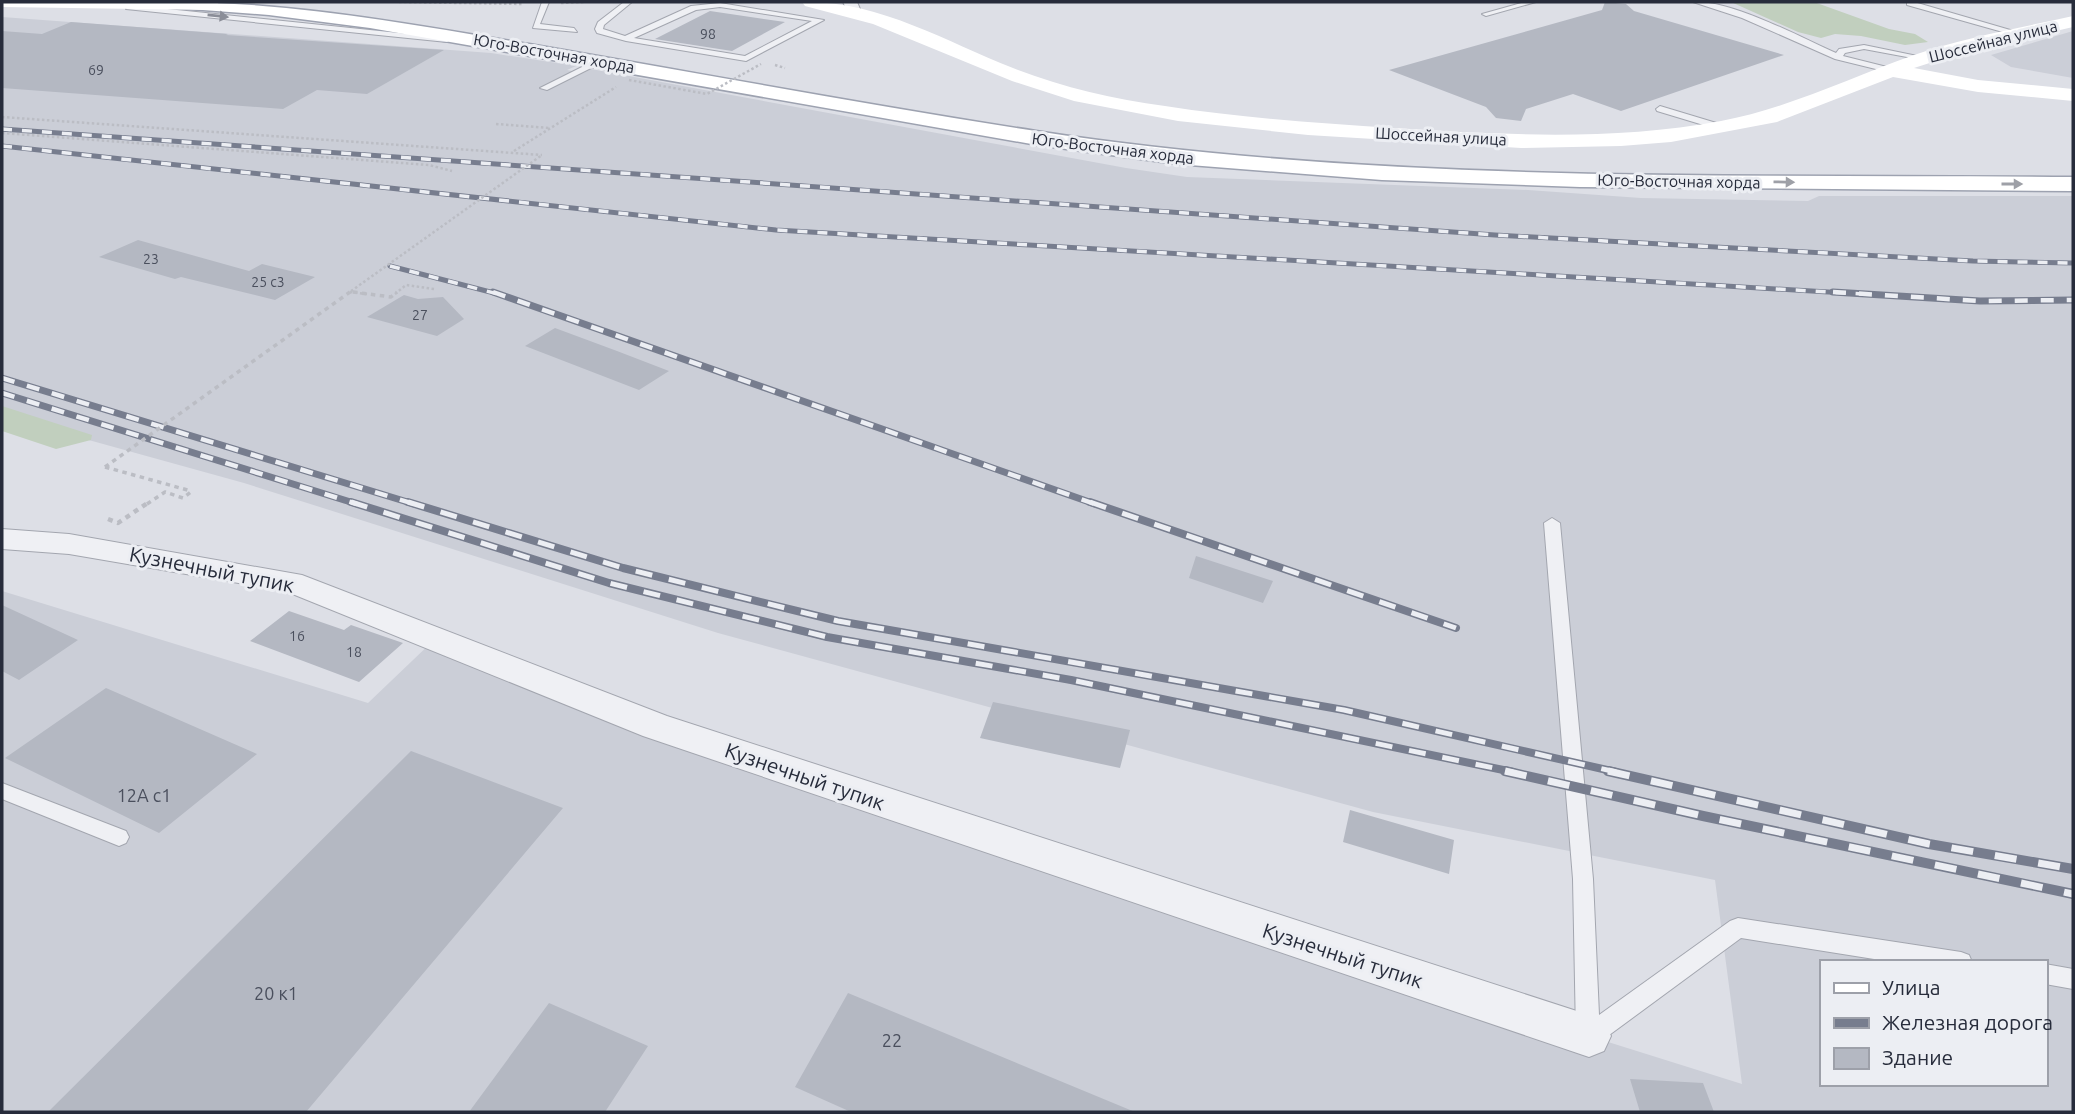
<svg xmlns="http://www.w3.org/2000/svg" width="2075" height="1114" font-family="Ubuntu,sans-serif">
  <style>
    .built { fill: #cbced7; fill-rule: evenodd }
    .green { fill: #c1cfbe }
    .building { fill: #b4b8c2 }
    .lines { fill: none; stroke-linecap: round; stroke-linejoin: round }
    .lane-casing { stroke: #a3a6af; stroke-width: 2 }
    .street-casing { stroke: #a3a6af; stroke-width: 2 }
    .primary-casing { stroke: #9da2b0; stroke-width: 3 }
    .path-far2 { stroke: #bbbdc4; stroke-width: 2.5; stroke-dasharray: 2.5 2.5; stroke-linecap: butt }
    .path-far1 { stroke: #bbbdc4; stroke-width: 3.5; stroke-dasharray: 4.5 4.5; stroke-linecap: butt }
    .path { stroke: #bbbdc4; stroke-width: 4.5; stroke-dasharray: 5 5; stroke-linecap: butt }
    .lane { fill: #eff0f4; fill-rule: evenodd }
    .street { fill: #eff0f4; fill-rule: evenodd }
    .secondary { fill: #fff; fill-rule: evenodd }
    .primary { fill: #fff; fill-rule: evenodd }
    .rail-far4-casing { stroke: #777d8e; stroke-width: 4.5 }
    .rail-far3-casing { stroke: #777d8e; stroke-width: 5 }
    .rail-far2-casing { stroke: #777d8e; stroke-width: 7 }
    .rail-far1-casing { stroke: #777d8e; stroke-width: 8 }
    .rail-casing { stroke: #777d8e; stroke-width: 10 }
    .rail-far4 { stroke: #eceef3; stroke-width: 2.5; stroke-dasharray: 8; stroke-linecap: butt }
    .rail-far3 { stroke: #eceef3; stroke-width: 3.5; stroke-dasharray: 10; stroke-linecap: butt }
    .rail-far2 { stroke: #eceef3; stroke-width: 4.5; stroke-dasharray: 13; stroke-linecap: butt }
    .rail-far1 { stroke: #eceef3; stroke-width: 5; stroke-dasharray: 17; stroke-linecap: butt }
    .rail { stroke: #eceef3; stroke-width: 7; stroke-dasharray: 22; stroke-linecap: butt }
    .path-bridge-far1 { stroke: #bbbdc4; stroke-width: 2.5; stroke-dasharray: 2.5 2.5; stroke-linecap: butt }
    .path-bridge { stroke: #bbbdc4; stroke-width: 3.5; stroke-dasharray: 4.5 4.5; stroke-linecap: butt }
    .oneway { fill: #8b8e98 }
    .oneway2 { fill: #9ea0a7 }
    .labels { text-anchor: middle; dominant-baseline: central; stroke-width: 6; stroke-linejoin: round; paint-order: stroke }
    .number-label { font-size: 14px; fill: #4a4f5d }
    .far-street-label { font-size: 16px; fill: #272c3b; stroke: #eceef3 }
    .near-number-label { font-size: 18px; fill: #4a4f5d }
    .near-street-label { font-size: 21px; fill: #272c3b; stroke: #eceef3 }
  </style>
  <rect width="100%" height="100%" fill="#dddfe6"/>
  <!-- built -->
  <path class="built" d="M2,17L491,53L576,66L567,70L583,73L591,69L1126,168L1187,177L1528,190L1641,198L1808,201L1819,196H2073V1112H2V591L368,703L435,639L1589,1036L1742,1084L1715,880L1373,812L718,633L244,483L2,416ZM1821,962H2045V1084H1821Z
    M2073,31V78L2011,67L1991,55Z"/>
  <!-- green -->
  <path class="green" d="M1731,2H1814L1889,29L1915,34L1928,42L1905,45L1861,36L1835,34L1821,38L1798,32Z
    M2,406L92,435L91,440L56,449L2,431Z"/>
  <!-- building -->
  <path class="building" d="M1605,2L1626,4L1634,11L1784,55L1621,111L1573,94L1526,109L1521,121L1496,118L1486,107L1389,70L1602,10Z
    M710,11L785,22L732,51L655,39Z
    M71,22L228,34L226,35L444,50L367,94L317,90L283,109L2,88V31L42,34Z
    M138,240L249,271L262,264L315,277L275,300L181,277L175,279L99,257Z
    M404,295L418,299L443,297L464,319L437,336L367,317Z
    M555,328L617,351L669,371L639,390L525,346Z
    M1196,556L1273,581L1263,603L1189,578Z
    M2,605L78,640L19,680L2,671Z
    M289,611L344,630L351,625L403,643L359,682L250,641Z
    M106,688L257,754L159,833L5,758Z
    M993,702L1130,730L1120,768L980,738Z
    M411,751L563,808L306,1112H48Z
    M1350,810L1454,840L1449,874L1343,842Z
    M848,993L1135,1112H851L795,1087Z
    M549,1003L648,1046L605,1112H469Z
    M1630,1079L1703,1083L1714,1112H1640Z"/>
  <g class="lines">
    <defs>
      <path id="lane" d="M542,2H549L540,24L574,28L577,32L533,28Z
        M624,2H632L604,25L603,29L625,36L691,6L720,3L824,20L746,61L626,41L597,33L595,29L598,22ZM720,7L812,21L745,56L634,38L696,10Z
        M1525,2H1536L1486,16L1482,14Z
        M1693,2C1733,0 1799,37 1836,53L1839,49L1864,45L1927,58L1923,60L1864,49L1845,53L1843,56L1895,69V73H1892L1835,59L1742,18Z
        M1907,2H1914L2024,34L2017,36L1907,5Z
        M129,5L447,38L451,40L447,42L126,9Z
        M598,59L605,61L547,90L540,88Z
        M1660,106L1723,125L1725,127L1720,130L1657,111L1656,109Z
        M1552,518L1560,523L1593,879L1599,1015L1730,921L1738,918L1961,952L1969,955L1972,962H1893L1741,938L1597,1044L1589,1047L1581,1044L1576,1034L1573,879L1544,523Z
        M2,783L126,831L129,837L126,843L119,846L2,799Z
        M2045,964L2073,969V989L2045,984Z"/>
      <path id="street" d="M843,2H857L860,9L853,13L848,12Z
        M2,529L69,534L302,575L667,716L1589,1015L1604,1021L1611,1036L1604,1051L1589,1057L643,736L285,591L69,554L2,549Z"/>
      <path id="primary" d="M154,2C281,0 405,23 529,44C698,73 867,105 1036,131C1379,184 1728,174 2073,177V191L1580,187L1382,180L1177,164L1037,145L370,28L269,15L163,7Z"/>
    </defs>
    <!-- lane casing -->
    <use href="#lane" class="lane-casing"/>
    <!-- street casing -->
    <use href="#street" class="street-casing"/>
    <!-- primary casing -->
    <use href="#primary" class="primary-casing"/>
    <!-- path-far2 -->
    <path class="path-far2" d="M399,2L524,4
      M561,3L584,2
      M775,65L785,68
      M2,117L542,155
      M496,124L550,128
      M2,133L429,165L452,171
      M514,151L616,87
      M350,292L367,294
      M395,294L406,285L434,289"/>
    <!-- path-far1 -->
    <path class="path-far1" d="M353,292L391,297L397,292
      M105,467L191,491
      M147,504L165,492L183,498L192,491"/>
    <!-- path -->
    <path class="path" d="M108,519L118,523L149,502"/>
    <!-- lane -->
    <use href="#lane" class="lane"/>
    <!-- street -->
    <use href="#street" class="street"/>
    <!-- secondary -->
    <path class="secondary" d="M2,2H217L219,5L210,10L2,7Z
      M802,2C877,0 945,41 1013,68C1062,87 1113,99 1165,106C1241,118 1318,123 1394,128C1503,135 1614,141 1721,121C1789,108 1849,78 1914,55C1965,37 2020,28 2073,16V27L1964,52L1914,68L1978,80L2073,89V101L1978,92L1893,77L1777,122L1671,142L1621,146L1521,148L1308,135L1178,121L1074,101L1012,81L873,24L805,6Z"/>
    <!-- primary -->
    <use href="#primary" class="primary"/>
    <defs>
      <path id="rail-far4" d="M2,129L11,130"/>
      <path id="rail-far3" d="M2,129L1495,235L1973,261L2073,263
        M2,146L776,230L1862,294
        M390,266L498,294"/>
      <path id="rail-far2" d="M493,292L1095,504
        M1833,292L1980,301L2073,300
        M2,378L414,504
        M2,393L357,504"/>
      <path id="rail-far1" d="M351,502L609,583L827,637L1071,680L1513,772
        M408,502L623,568L838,621L1344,710L1616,772
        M1090,502L1456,628"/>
      <path id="rail" d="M1505,771L1703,816L2073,894
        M1608,771L1929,844L2073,869"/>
    </defs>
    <!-- rail-far4 casing -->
    <use href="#rail-far4" class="rail-far4-casing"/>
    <!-- rail-far3 casing -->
    <use href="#rail-far3" class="rail-far3-casing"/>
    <!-- rail-far2 casing -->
    <use href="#rail-far2" class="rail-far2-casing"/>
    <!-- rail-far1 casing -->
    <use href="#rail-far1" class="rail-far1-casing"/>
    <!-- rail casing -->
    <use href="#rail" class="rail-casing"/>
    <!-- rail-far4 -->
    <use href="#rail-far4" class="rail-far4"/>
    <!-- rail-far3 -->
    <use href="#rail-far3" class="rail-far3"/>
    <!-- rail-far2 -->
    <use href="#rail-far2" class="rail-far2"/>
    <!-- rail-far1 -->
    <use href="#rail-far1" class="rail-far1"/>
    <!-- rail -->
    <use href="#rail" class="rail"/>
    <!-- path-bridge-far1 -->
    <path class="path-bridge-far1" d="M629,80L707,94L761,64
      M347,294L542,155"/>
    <!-- path-bridge -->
    <path class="path-bridge" d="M105,467L350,292"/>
  </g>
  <!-- one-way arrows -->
  <defs><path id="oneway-solid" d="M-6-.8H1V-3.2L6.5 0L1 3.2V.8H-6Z" transform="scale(1.75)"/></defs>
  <use class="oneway" href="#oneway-solid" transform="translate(218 16) rotate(6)"/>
  <g class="oneway2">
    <use href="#oneway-solid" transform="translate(1784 182) rotate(1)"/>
    <use href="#oneway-solid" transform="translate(2012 184)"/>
  </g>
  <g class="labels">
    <!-- number labels -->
    <g class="number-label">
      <text x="708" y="34">98</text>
      <text x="96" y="70">69</text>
      <text x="151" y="259">23</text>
      <text x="268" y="282">25 c3</text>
      <text x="420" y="315">27</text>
      <text x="297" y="636">16</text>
      <text x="354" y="652">18</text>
    </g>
    <!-- far-street labels -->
    <g class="far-street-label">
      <text transform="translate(1993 41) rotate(-14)">Шоссейная улица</text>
      <text transform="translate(554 53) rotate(10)">Юго-Восточная хорда</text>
      <text transform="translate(1441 136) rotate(3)">Шоссейная улица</text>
      <text transform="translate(1113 148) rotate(7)">Юго-Восточная хорда</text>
      <text transform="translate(1679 181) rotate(1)">Юго-Восточная хорда</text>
    </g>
    <!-- near-number labels -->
    <g class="near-number-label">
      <text x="144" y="795">12А с1</text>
      <text x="276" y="993">20 к1</text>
      <text x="892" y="1040">22</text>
    </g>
    <!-- near-street labels -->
    <g class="near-street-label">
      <text transform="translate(212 569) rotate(11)">Кузнечный тупик</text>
      <text transform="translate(805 776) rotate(19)">Кузнечный тупик</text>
      <text transform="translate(1343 955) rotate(18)">Кузнечный тупик</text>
    </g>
  </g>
  <!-- border -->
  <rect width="2075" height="1114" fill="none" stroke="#272c3b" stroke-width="7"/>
  <!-- legend -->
  <rect x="1820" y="960" width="228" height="126" fill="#eceef3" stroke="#9da0a9" stroke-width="2"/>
  <rect x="1834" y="983" width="35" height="10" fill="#ffffff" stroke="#9da0a9" stroke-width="2"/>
  <text x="1882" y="995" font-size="21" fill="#272c3b">Улица</text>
  <rect x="1834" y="1018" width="35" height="10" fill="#777d8e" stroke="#9da0a9" stroke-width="2"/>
  <text x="1882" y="1030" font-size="21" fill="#272c3b">Железная дорога</text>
  <rect x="1834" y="1048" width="35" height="21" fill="#b4b8c2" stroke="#9da0a9" stroke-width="2"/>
  <text x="1882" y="1065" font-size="21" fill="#272c3b">Здание</text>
</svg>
